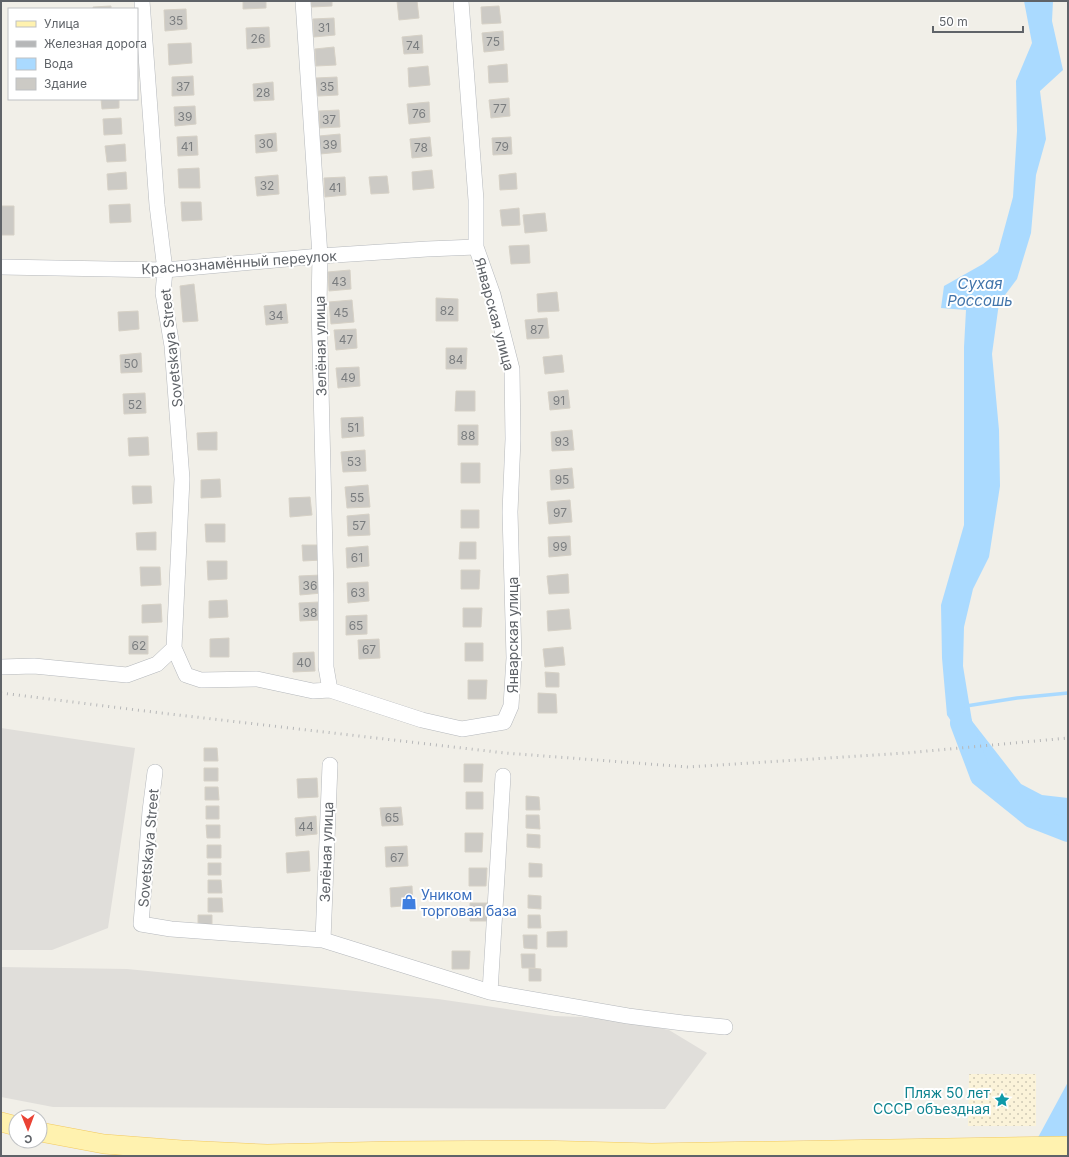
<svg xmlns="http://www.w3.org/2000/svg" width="1069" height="1157" font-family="Inter,sans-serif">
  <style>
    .industrial { fill: #e0deda }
    .sand { fill: url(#sand-dots) }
    .water { fill: #aadaff }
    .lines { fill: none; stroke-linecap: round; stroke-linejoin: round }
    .stream { stroke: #aadaff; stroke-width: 3.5 }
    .river { stroke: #aadaff; stroke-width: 22 }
    .building { fill: #cccac5; stroke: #d6d1c6 }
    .minor-casing { stroke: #b5b8bc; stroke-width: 16 }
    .major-casing { stroke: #f2c960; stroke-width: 20 }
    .minor { stroke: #fff; stroke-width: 15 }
    .major { stroke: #fff2af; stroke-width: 19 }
    .rail { stroke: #b6b7b8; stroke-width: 3; stroke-dasharray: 1 5; stroke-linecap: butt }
    .labels { text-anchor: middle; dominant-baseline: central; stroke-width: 4; stroke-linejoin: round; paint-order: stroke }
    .number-label { font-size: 12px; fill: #7a7d7f }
    .street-label { font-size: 14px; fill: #5f6368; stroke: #fff }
    .shop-label { font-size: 14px; fill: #366cbe; stroke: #fff; text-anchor: start }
    .culture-label { font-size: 14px; fill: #0d838f; stroke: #fff; text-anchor: end }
    .water-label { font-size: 15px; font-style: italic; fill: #4174aa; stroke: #fff }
  </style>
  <defs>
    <pattern id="sand-dots" width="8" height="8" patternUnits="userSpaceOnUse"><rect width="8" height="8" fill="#fbf3d9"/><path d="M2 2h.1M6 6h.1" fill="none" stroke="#cec8b4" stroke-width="1.8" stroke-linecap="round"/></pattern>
  </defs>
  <rect width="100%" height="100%" fill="#f1efe8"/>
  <!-- industrial -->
  <path class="industrial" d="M1,728L135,748L108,928L52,950H1Z
    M1,967L127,969L438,999L554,1016L583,1017L630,1022L669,1030L707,1053L665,1109L53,1107L1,1097Z"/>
  <!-- sand -->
  <path class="sand" d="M969,1074H1036V1126H968Z"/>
  <!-- water -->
  <path class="water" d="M1024,1H1053L1052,21L1063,70L1040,91L1046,139L1036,175L1031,233L1017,279L999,303L992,354L999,430L1000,486L989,557L973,589L964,627L963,666L972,721L1021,784L1042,795L1068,798V834L1057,820L1000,803L991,780L947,715L942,658L941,605L964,525V347L966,310L941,308L944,286L983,264L998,252L1013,197L1017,131L1016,81L1032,43Z
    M1068,1082V1137L1049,1156H1028Z"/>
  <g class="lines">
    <!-- stream -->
    <path class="stream" d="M966,706L1017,698L1068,693"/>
    <!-- river -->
    <path class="river" d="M961,723L981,776L1032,817L1068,831"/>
  </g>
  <!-- building -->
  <path class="building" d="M243,1H266V8L243,9Z
    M311,1H332V6L312,7Z
    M397,1H417L419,18L399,20Z
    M111,6V9H93V7Z
    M499,6L501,23L482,24L481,7Z
    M186,9L187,29L165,31L164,10Z
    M334,18L335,35L314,37L313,19Z
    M269,27L270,47L247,49L246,28Z
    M503,31L504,50L484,52L482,33Z
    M422,35L423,53L404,54L402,37Z
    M191,43L192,63L169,65L168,44Z
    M334,47L336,65L316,66L315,49Z
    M507,64L508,82L489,83L488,66Z
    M428,66L430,85L409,87L408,68Z
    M193,76L194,95L172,96V77Z
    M337,77L338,95L318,96L316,78Z
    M273,82L274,100L254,101L253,84Z
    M509,98L510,116L491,118L489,100Z
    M101,99H119V108L102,109Z
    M429,102L430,122L409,124L407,104Z
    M195,106L196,124L175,126L174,107Z
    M339,110L340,127L320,128L319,111Z
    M121,118L122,134L104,135L103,119Z
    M276,133L277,151L256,153L255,135Z
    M340,134L341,152L320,154L319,136Z
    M197,136L198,155L178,156L177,137Z
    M430,137L432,156L412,158L410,139Z
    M511,137L512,154L493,155L492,138Z
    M125,144L126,161L107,162L105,146Z
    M199,168L200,188H179L178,169Z
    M432,170L434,188L413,190L412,172Z
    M126,172L127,189L108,190L107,174Z
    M516,173L517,189L500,190L499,175Z
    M278,175L279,194L257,196L255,177Z
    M387,176L389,193L371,194L369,177Z
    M345,177L346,195L325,197L324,178Z
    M181,202H201L202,220L182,221Z
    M130,204L131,222L110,223L109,205Z
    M1,206H14V235H1Z
    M519,208L520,225L502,226L500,210Z
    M545,213L547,231L525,233L523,215Z
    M529,245L530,263L511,264L509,246Z
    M350,270L351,289L329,291L328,272Z
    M194,284L198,321L183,322L180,286Z
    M557,292L559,311L538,312L537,294Z
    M436,298L458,299V321H436Z
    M352,300L354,322L331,324L329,302Z
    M286,304L288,323L266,325L264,306Z
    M138,311L139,329L119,331L118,312Z
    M547,318L549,338L527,339L525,320Z
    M356,329L357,348L336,350L334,330Z
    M446,348H467L466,369H446Z
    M141,353L142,372L121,373L120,355Z
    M562,355L564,372L545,374L543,357Z
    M359,367L360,386L338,388L336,368Z
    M568,390L570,408L550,410L548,392Z
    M456,391H475V411H455Z
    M145,393L146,413L124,414L123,394Z
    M363,417L364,436L342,438L341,418Z
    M458,425H478V445H458Z
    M572,430L574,450L552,451L551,432Z
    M217,432V450H198L197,433Z
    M148,437L149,455L129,456L128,438Z
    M365,450L366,471L343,472L341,452Z
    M461,463H480V483H461Z
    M572,468L574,488L551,490L550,470Z
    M220,479L221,497L201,498V480Z
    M368,485L370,507L347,508L345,487Z
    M132,486H151L152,503L133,504Z
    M310,497L312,515L290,517L289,498Z
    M570,500L572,522L549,524L547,502Z
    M461,510H479V528H461Z
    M369,514L370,535L348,536L347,516Z
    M205,524H225V542H206Z
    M156,532V550H137L136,533Z
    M570,536L571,555L549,557L548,537Z
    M460,542H476V559H459Z
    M302,545H321L322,560L303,561Z
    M368,546L369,566L347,568L346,548Z
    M207,561H227V579L208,580Z
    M140,567H160L161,585L141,586Z
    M461,570H480L479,589H461Z
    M568,574L569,593L549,594L547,576Z
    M321,575L322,593L300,595L299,576Z
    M368,582L369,601L348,603L347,583Z
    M227,600L228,617L209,618V601Z
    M319,602L320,620L300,621L299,603Z
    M161,604L162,622L142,623V605Z
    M463,608H482L481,627H463Z
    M569,609L571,629L548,631L547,611Z
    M367,615V634L346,635V616Z
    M129,636H148V654H129Z
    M229,638V657H210V639Z
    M379,639L380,658L359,659L358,640Z
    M465,643H483V661H465Z
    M563,647L565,665L545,667L543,649Z
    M314,652L315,671L293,672V653Z
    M545,672L559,673V687H546Z
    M468,680H487L486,699H468Z
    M538,693L556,694L557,713H538Z
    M204,748H217L218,761H204Z
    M464,764H483L482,782H464Z
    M204,768H218V781H204Z
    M317,778L318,797L298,798L297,779Z
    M205,787H218L219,800H205Z
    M466,792H483V809H466Z
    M526,796L539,797L540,810H526Z
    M206,806H219V819H206Z
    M401,807L403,825L382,826L380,808Z
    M526,815H539L540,829L526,828Z
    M316,816L317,834L296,836L295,818Z
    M206,825H220V838H207Z
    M465,833H483L482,852H465Z
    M527,834L540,835V848L527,847Z
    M207,845H221V858H207Z
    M407,846L408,866L386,867L385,847Z
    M309,851L310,871L287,873L286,853Z
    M208,863H221V875H208Z
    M529,863L542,864V877H529Z
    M469,868H487L486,886H469Z
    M208,880H221L222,893H208Z
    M412,886L413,905L391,907L390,888Z
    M528,895L541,896V909L528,908Z
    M208,898H222L223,912H208Z
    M470,903H488V921H470Z
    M198,915H212V929H198Z
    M528,915H540L541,928H528Z
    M567,931V947H547V932Z
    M523,935H537V949L524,948Z
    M452,951H470L469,969H452Z
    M521,954H535V968H522Z
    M529,968L541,969V981H529Z"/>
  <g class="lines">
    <defs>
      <path id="minor" d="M142,1L157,205L165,270L163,293L172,346L182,479L174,648
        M303,1L320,256L319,306L326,593V667L330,690
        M1,267L165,270L320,256L427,249L476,247
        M1,667L34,666L127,675L157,664L174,648L186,675L201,680L257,679L313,691L330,690L422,720L462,729L504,722L511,706L514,658L510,512L513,439L512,369L493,295L476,247V200L461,1
        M155,772L150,811L141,924L171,929L323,940L490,992L628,1016L683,1023L725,1027
        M323,940L330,765
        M490,992L503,776"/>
      <path id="major" d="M1,1122L16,1126
        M40,1132L104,1144L182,1150L267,1154L393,1151L537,1150L652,1153L1068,1146"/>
    </defs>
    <!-- minor casing -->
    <use href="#minor" class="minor-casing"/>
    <!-- major casing -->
    <use href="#major" class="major-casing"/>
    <!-- minor -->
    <use href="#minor" class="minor"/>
    <!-- major -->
    <use href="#major" class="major"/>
    <!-- rail -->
    <path class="rail" d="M1,693L161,713L505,753L688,767L906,753L1068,738"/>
  </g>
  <!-- icons -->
  <defs>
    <symbol id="shop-bare" viewBox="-9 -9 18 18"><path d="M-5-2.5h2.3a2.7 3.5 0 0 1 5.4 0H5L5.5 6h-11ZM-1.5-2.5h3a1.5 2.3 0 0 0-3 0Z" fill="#3f7fe0" stroke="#fff" stroke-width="2.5" paint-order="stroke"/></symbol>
    <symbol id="sight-bare" viewBox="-9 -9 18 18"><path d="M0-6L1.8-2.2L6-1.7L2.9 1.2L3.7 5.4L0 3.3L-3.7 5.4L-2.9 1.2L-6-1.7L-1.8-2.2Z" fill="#0f9aa8" stroke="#fff" stroke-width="2.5" paint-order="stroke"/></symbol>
  </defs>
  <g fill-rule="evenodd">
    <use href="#shop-bare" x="398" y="891" width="22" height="22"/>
    <use href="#sight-bare" x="991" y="1089" width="22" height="22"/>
  </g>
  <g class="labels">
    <!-- number labels -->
    <g class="number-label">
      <text x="176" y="20">35</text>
      <text x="324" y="27">31</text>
      <text x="258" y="38">26</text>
      <text x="493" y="41">75</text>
      <text x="413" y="45">74</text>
      <text x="183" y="86">37</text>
      <text x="327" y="86">35</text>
      <text x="263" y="92">28</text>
      <text x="500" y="108">77</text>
      <text x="419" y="113">76</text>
      <text x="185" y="116">39</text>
      <text x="329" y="119">37</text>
      <text x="266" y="143">30</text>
      <text x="330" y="144">39</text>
      <text x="187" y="146">41</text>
      <text x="502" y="146">79</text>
      <text x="421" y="147">78</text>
      <text x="267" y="185">32</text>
      <text x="335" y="187">41</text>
      <text x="339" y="281">43</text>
      <text x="447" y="310">82</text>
      <text x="341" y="312">45</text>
      <text x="276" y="315">34</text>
      <text x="537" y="329">87</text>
      <text x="346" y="339">47</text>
      <text x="456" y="359">84</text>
      <text x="131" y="363">50</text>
      <text x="348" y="377">49</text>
      <text x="559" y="400">91</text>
      <text x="135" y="404">52</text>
      <text x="353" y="427">51</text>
      <text x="468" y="435">88</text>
      <text x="562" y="441">93</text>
      <text x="354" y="461">53</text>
      <text x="562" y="479">95</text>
      <text x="357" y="497">55</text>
      <text x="560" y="512">97</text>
      <text x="359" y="525">57</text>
      <text x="560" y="546">99</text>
      <text x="357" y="557">61</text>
      <text x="310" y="585">36</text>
      <text x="358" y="592">63</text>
      <text x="310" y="612">38</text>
      <text x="356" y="625">65</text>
      <text x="139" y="645">62</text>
      <text x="369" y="649">67</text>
      <text x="304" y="662">40</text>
      <text x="392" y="817">65</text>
      <text x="306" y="826">44</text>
      <text x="397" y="857">67</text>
    </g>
    <!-- street labels -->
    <g class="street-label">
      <text transform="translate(239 262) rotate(-4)">Краснознамённый переулок</text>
      <text transform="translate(495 314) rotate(75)">Январская улица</text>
      <text transform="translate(320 346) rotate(-91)">Зелёная улица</text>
      <text transform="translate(171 348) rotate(-96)">Sovetskaya Street</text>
      <text transform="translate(512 635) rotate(-90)">Январская улица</text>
      <text transform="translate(148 848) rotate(-85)">Sovetskaya Street</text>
      <text transform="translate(326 852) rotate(-88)">Зелёная улица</text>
    </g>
    <!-- shop labels -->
    <g class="shop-label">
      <text x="421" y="894">Уником<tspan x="421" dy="16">торговая база</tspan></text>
    </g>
    <!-- culture labels -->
    <g class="culture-label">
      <text x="990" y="1092">Пляж 50 лет<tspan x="990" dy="16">СССР объездная</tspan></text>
    </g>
    <!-- water labels -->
    <g class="water-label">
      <text x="980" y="283">Сухая<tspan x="980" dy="17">Россошь</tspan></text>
    </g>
  </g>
  <!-- border -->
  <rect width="1069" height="1157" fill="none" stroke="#5f6368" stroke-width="4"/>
  <!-- legend -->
  <rect x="8" y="8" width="130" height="92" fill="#ffffff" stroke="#bfc1c3"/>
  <rect x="16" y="21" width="20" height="6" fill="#fff2af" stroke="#bfc1c3"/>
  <text x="44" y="28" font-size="12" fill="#5f6368">Улица</text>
  <rect x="16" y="41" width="20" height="6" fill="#b6b7b8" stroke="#bfc1c3"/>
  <text x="44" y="48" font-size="12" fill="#5f6368">Железная дорога</text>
  <rect x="16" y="58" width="20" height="12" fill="#aadaff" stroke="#bfc1c3"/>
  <text x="44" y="68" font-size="12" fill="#5f6368">Вода</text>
  <rect x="16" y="78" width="20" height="12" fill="#cccac5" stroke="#bfc1c3"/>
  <text x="44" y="88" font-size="12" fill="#5f6368">Здание</text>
  <!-- north arrow -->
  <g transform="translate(28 1129) rotate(179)"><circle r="19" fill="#ffffff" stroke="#bfc1c3"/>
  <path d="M0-3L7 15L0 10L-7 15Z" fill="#ea4335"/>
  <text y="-6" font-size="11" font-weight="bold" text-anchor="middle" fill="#5f6368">С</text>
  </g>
  <!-- scale -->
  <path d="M933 26v6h90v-6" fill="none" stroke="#5f6368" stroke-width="2"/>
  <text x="939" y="26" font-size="12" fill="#5f6368" stroke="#ffffff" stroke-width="3" paint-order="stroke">50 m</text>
</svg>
